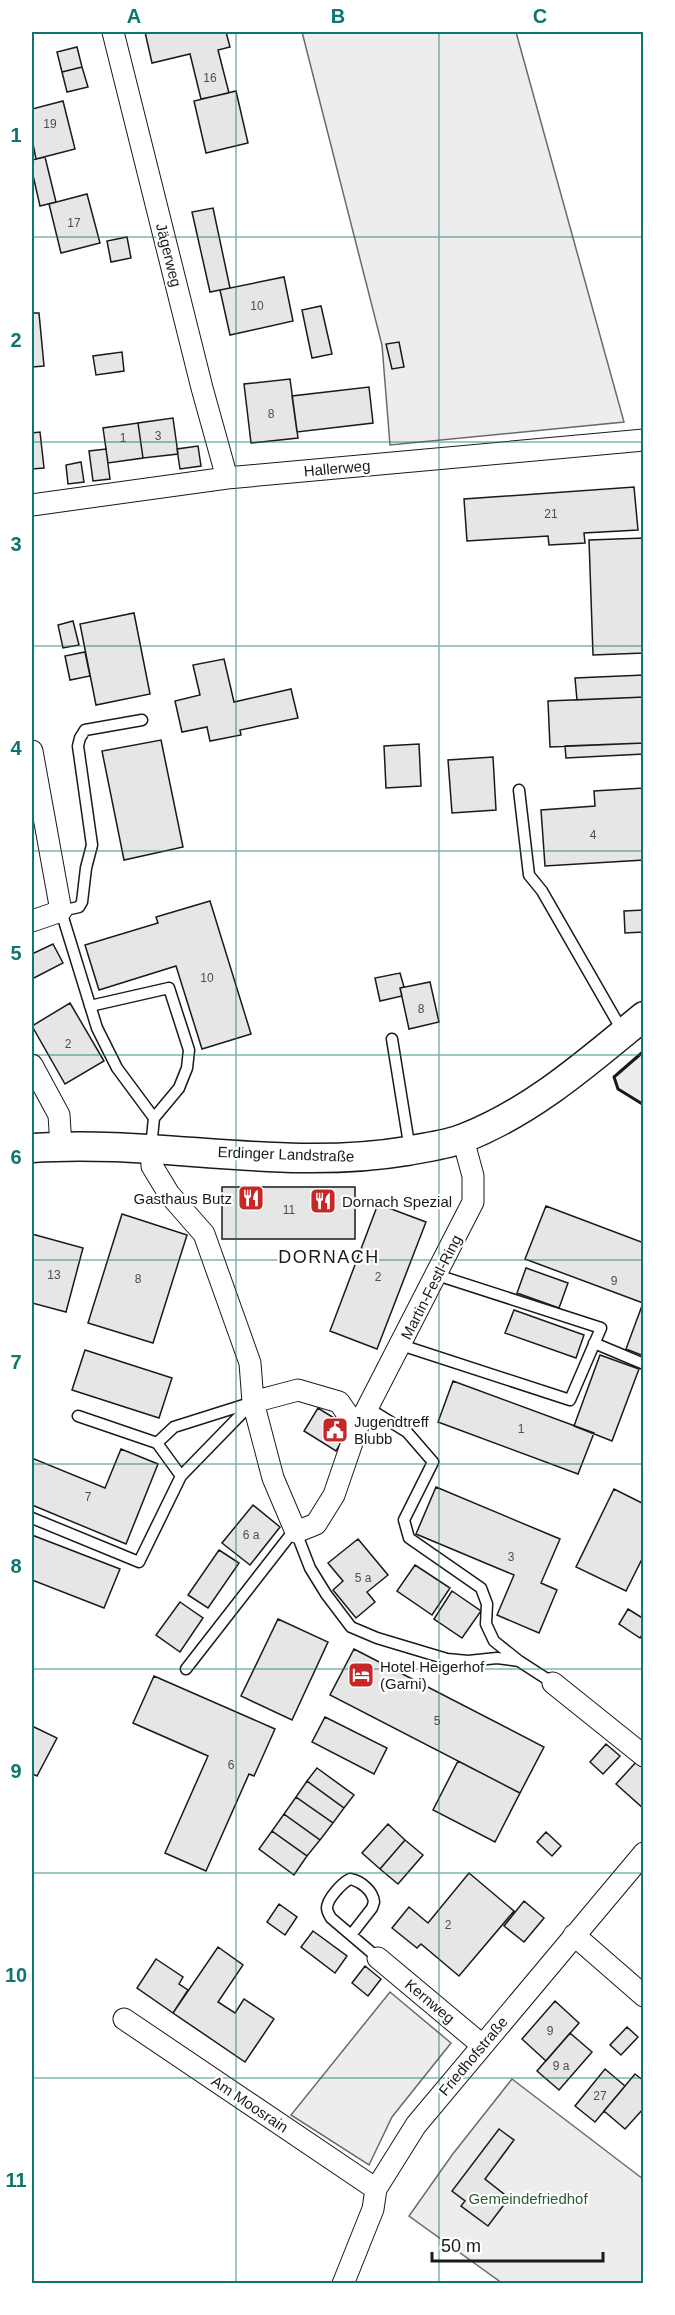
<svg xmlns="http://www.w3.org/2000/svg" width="675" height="2315" font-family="Helvetica,sans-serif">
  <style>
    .built { fill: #ededed; stroke: #6a6a6a; stroke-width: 1.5 }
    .building { fill: #e6e6e6; stroke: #1a1a1a; stroke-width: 1.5 }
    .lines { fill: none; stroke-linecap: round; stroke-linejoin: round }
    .lane-casing { stroke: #1a1a1a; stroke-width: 13 }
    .street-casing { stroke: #1a1a1a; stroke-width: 23 }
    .secondary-casing { stroke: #1a1a1a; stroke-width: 31 }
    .lane { stroke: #fff; stroke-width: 10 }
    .street { stroke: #fff; stroke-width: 21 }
    .secondary { stroke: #fff; stroke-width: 28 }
    .wall { stroke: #1a1a1a; stroke-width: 3 }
    .grid { fill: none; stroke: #0f766e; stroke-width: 1.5; stroke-opacity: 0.55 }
    .labels { text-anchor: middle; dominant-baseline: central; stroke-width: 4.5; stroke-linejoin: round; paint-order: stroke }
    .number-label { font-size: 12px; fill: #4d4d4d }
    .street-label { font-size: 15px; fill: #1a1a1a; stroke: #fff }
    .poi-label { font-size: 15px; fill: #1a1a1a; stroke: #fff; text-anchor: start }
    .park-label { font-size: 15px; fill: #2b5a34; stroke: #fff }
    .quarter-label { font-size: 18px; letter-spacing: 1.5px; fill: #1a1a1a; stroke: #fff }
    .neatline { fill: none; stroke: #0f766e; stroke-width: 2 }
    .grid-label { font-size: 20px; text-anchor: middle; font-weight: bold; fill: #0f766e }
  </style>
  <rect width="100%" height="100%" fill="#fff"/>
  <!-- built -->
  <path class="built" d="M302,32H516L624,422L390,445L382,345Z
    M643,1051V1105L618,1089L614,1077Z
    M390,1992L451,2043L392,2117L369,2165L291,2115Z
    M512,2079L643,2179V2283H502L409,2216L452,2155Z"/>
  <!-- building -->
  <path class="building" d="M145,32H226L230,47L218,50L229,93L201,99L190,54L152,63Z
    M77,47L82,67L62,72L57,52Z
    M82,67L88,87L67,92L62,72Z
    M236,91L248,143L206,153L194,101Z
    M63,101L75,149L36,159L32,139V109Z
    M45,157L56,202L40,206L32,171V160Z
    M87,194L100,243L61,253L49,204Z
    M213,208L230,288L210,292L192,212Z
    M127,237L131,258L111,262L107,241Z
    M284,277L293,321L230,335L220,290Z
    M321,306L332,354L312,358L302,310Z
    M32,313H39L44,366L32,367Z
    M399,342L404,367L392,369L386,344Z
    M122,352L124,371L96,375L93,356Z
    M290,379L298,438L251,443L244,384Z
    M369,387L373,423L297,432L292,396Z
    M173,418L178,454L143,458L138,423Z
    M138,423L143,458L108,463L103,428Z
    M40,432L44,468L32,469V433Z
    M198,446L201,466L180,469L177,449Z
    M106,449L110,479L93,481L89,451Z
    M81,462L84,482L68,484L66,465Z
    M634,487L638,530L584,533L585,543L549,545L548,536L467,541L464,499Z
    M644,538V653L593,655L589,540Z
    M134,613L150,694L96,705L80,624Z
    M73,621L79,645L63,648L58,625Z
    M85,652L90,676L70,680L65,656Z
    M224,659L234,702L291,689L298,718L240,730L241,735L210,741L207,727L182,732L175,701L200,695L193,665Z
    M644,675V697L577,700L575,678Z
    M644,697V743L550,747L548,701Z
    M161,740L183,847L124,860L102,751Z
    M644,743V754L566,758L565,746Z
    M419,744L421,786L386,788L384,746Z
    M493,757L496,810L452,813L448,760Z
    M644,788V860L545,866L541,810L595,806L594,791Z
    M210,901L251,1034L202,1049L176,966L99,990L85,945L158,923L156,917Z
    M644,910V932L625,933L624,911Z
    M53,944L63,963L32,979V954Z
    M400,973L404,987L400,988L402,996L380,1001L375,978Z
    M430,982L439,1022L409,1029L400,988Z
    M70,1003L104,1061L65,1084L32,1026Z
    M222,1187H355V1239H222Z
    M378,1204L426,1222L377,1349L330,1331Z
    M546,1206L644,1243V1356L626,1349L643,1303L525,1259Z
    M122,1214L187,1235L153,1343L88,1323Z
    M32,1234L83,1248L66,1312L32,1303Z
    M526,1268L568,1283L559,1308L517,1293Z
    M514,1310L584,1335L576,1358L505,1333Z
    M85,1350L172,1378L159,1418L72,1390Z
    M600,1355L639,1369L612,1441L574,1426Z
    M453,1381L594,1433L578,1474L438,1422Z
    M318,1408L350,1428L336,1451L304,1431Z
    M121,1449L158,1464L126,1544L32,1505V1458L105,1488Z
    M436,1487L560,1539L541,1583L557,1590L539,1633L497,1615L514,1575L416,1534Z
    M614,1489L644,1504V1555L626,1591L576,1567Z
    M253,1505L280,1527L250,1565L222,1543Z
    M32,1535L120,1569L104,1608L32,1580Z
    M358,1539L388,1575L367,1592L375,1602L356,1618L333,1590L343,1581L328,1563Z
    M219,1550L239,1563L208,1608L188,1595Z
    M415,1565L450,1588L432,1615L397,1591Z
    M452,1591L481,1611L462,1638L434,1619Z
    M180,1602L203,1618L180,1652L156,1635Z
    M628,1609L644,1619V1632L640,1638L619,1624Z
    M278,1619L328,1642L292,1720L241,1696Z
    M354,1649L544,1747L520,1793L330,1695Z
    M154,1676L275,1729L254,1776L249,1774L206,1871L165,1853L208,1756L133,1723Z
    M325,1717L387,1748L374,1774L312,1742Z
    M32,1726L57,1738L37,1776L33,1774L32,1777Z
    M606,1744L620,1756L603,1774L590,1762Z
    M638,1760L644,1765V1809L616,1784Z
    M458,1761L520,1793L495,1842L433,1810Z
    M317,1768L354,1795L344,1808L307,1781Z
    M307,1781L344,1808L333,1823L296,1797Z
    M296,1797L333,1823L320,1840L284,1814Z
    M284,1814L320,1840L307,1856L272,1831Z
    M388,1824L405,1840L380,1869L362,1853Z
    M272,1831L307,1856L294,1875L259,1849Z
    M546,1832L561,1846L552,1856L537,1842Z
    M405,1840L423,1855L398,1884L380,1869Z
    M469,1873L514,1911L459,1976L421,1944L417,1948L392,1928L409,1907L428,1923Z
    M524,1901L544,1918L524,1942L504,1926Z
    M279,1904L297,1917L285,1935L267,1922Z
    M313,1931L347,1956L335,1973L301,1947Z
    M218,1947L243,1965L218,2002L235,2013L244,1999L274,2019L245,2062L173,2013Z
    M156,1959L183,1977L179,1984L188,1990L173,2013L137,1988Z
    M365,1966L381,1979L368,1996L352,1983Z
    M555,2001L579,2023L546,2061L522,2039Z
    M627,2027L638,2037L621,2055L610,2045Z
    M570,2033L592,2052L559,2090L537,2071Z
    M605,2069L625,2086L595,2122L575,2106Z
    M635,2074L644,2081V2108L625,2129L604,2111Z
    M499,2129L514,2140L485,2179L509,2198L488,2226L461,2206L465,2201L452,2191Z"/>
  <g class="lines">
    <defs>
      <path id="lane" d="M142,720L85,730L80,738L78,746L92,845L86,868L82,902L79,907L61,911L97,1028L117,1068L154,1118
        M519,790L529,875L542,891L623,1032
        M90,1006L169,988L189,1050L187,1068L179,1088L154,1118L151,1147
        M392,1039L410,1150
        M594,1343L644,1364
        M401,1345L570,1400L601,1328L437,1275
        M368,1408L407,1432L433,1462L404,1520L409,1538L481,1588L487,1604L486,1624L494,1641L519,1661
        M78,1416L157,1443L174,1427L250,1403
        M157,1443L181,1476
        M32,1518L139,1562L181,1476L253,1402
        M296,1532L310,1568L326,1594L351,1627L377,1638L447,1659L468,1661L497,1658L519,1661L553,1683
        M186,1669L295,1529
        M351,1935L372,1908L374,1902C373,1891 361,1881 350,1879C342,1883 327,1899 327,1908C327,1912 329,1914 331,1918L378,1958"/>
      <path id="street" d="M113,32L202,388L227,478
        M32,505L227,478L644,440
        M32,751L61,911L32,921
        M32,1065L59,1115L61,1146
        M151,1148L152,1166L169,1194L204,1234L250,1363L253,1402L273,1478L296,1532L316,1524L334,1495L357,1428L473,1202V1176L463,1139
        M253,1402L298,1390L339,1402L357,1428
        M553,1683L644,1756
        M574,1935L644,1996
        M378,1958L482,2045
        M124,2019L376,2189
        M343,2284L373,2209L376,2189L416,2125L644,1853"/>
      <path id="secondary" d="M32,1148C157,1139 283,1172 407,1151C426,1147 447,1145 464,1138C533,1111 588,1062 644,1016"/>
    </defs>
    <!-- lane casing -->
    <use href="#lane" class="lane-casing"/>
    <!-- street casing -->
    <use href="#street" class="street-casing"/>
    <!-- secondary casing -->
    <use href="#secondary" class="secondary-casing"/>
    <!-- lane -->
    <use href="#lane" class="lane"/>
    <!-- street -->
    <use href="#street" class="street"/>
    <!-- secondary -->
    <use href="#secondary" class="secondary"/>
    <!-- wall -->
    <path class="wall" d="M644,1051L614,1077L618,1089L644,1105"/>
  </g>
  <!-- grid -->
  <path class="grid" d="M236,32V2284M439,32V2284M32,237H644M32,442H644M32,646H644M32,851H644M32,1055H644M32,1260H644M32,1464H644M32,1669H644M32,1873H644M32,2078H644"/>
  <!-- icons -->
  <defs>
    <symbol id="restaurant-square" viewBox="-11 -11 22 22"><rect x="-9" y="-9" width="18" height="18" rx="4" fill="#c62828" stroke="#fff"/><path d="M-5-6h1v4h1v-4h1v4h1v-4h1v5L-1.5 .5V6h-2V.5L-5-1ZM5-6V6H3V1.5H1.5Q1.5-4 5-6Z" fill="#fff"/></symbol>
    <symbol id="civic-square" viewBox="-11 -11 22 22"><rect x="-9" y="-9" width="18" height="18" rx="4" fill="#c62828" stroke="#fff"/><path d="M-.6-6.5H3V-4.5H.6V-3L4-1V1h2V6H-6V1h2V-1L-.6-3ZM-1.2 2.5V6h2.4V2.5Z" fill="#fff"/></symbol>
    <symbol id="hotel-square" viewBox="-11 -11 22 22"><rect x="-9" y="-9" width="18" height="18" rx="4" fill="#c62828" stroke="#fff"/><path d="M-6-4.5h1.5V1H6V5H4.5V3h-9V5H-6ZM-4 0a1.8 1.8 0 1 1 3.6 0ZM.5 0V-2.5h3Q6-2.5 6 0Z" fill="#fff"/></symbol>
  </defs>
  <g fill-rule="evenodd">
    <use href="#restaurant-square" x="236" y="1183" width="30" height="30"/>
    <use href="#restaurant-square" x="308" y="1186" width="30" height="30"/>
    <use href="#civic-square" x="320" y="1415" width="30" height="30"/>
    <use href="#hotel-square" x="346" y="1660" width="30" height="30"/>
  </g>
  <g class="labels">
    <!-- number labels -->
    <g class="number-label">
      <text x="210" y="78">16</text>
      <text x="50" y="124">19</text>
      <text x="74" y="223">17</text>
      <text x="257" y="306">10</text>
      <text x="271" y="414">8</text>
      <text x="158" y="436">3</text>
      <text x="123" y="438">1</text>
      <text x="551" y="514">21</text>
      <text x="593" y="835">4</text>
      <text x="207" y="978">10</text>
      <text x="421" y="1009">8</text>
      <text x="68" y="1044">2</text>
      <text x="289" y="1210">11</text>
      <text x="54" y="1275">13</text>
      <text x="378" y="1277">2</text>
      <text x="138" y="1279">8</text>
      <text x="614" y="1281">9</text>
      <text x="521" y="1429">1</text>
      <text x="88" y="1497">7</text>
      <text x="251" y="1535">6 a</text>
      <text x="511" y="1557">3</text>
      <text x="363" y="1578">5 a</text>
      <text x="437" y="1721">5</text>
      <text x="231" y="1765">6</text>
      <text x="448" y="1925">2</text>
      <text x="550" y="2031">9</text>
      <text x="561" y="2066">9 a</text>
      <text x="600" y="2096">27</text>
    </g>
    <!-- street labels -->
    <g class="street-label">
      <text transform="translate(169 255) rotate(76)">Jägerweg</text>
      <text transform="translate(337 468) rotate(-5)">Hallerweg</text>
      <text transform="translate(286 1154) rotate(2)">Erdinger Landstraße</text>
      <text transform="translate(431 1287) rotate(-63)">Martin-Festl-Ring</text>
      <text transform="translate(430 2001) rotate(40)">Kernweg</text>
      <text transform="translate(473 2056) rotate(-50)">Friedhofstraße</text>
      <text transform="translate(250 2104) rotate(34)">Am Moosrain</text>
    </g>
    <!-- poi labels -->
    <g class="poi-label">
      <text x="232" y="1198" text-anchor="end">Gasthaus Butz</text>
      <text x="342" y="1201">Dornach Spezial</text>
      <text x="354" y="1421">Jugendtreff<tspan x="354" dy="17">Blubb</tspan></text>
      <text x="380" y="1666">Hotel Heigerhof<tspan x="380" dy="17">(Garni)</tspan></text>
    </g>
    <!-- park labels -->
    <g class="park-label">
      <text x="528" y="2198">Gemeindefriedhof</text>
    </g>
    <!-- quarter labels -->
    <g class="quarter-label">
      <text x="329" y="1257">DORNACH</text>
    </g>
  </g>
  <!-- border -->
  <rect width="675" height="2315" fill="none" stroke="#ffffff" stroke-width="66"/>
  <!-- scale -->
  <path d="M432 2252v9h171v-9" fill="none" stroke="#1a1a1a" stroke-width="3"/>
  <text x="441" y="2252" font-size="18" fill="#1a1a1a" stroke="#ffffff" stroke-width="4.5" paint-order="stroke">50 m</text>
  <rect x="33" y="33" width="609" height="2249" class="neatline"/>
  <g class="grid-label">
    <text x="134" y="23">A</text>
    <text x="338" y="23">B</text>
    <text x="540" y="23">C</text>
    <text x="16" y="142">1</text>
    <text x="16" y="347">2</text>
    <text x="16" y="551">3</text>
    <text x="16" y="755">4</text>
    <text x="16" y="960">5</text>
    <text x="16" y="1164">6</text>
    <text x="16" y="1369">7</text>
    <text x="16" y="1573">8</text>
    <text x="16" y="1778">9</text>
    <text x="16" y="1982">10</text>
    <text x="16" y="2187">11</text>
  </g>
</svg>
